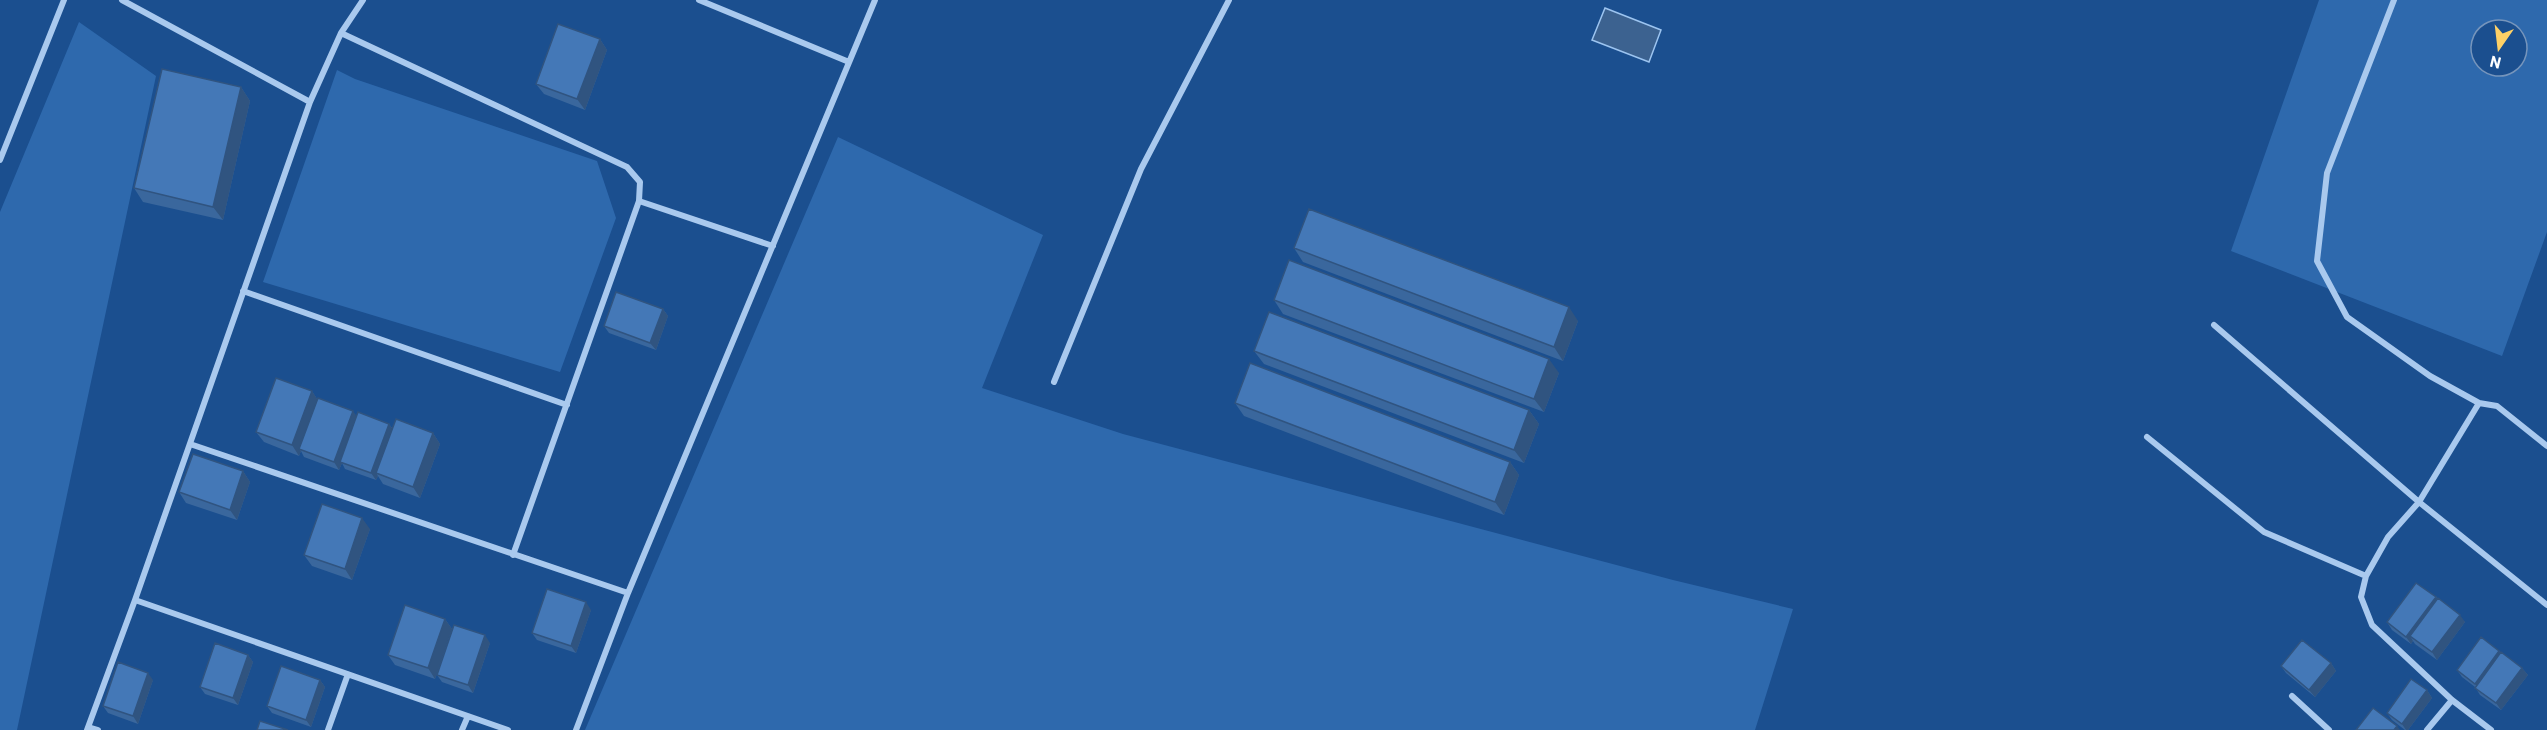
<svg xmlns="http://www.w3.org/2000/svg" width="2547" height="730" font-family="Barlow,sans-serif">
  <style>
    .green { fill: #2e69ad; fill-rule: evenodd }
    .water { fill: #3c6290; stroke: #9cc4f0; stroke-width: 1.5 }
    .lines { fill: none; stroke-linecap: round; stroke-linejoin: round }
    .street { stroke: #a9c9ee; stroke-width: 6 }
    .wall { fill: #3a679d }
    .shaded-wall { fill: #305480 }
    .building { fill: #4478b7; stroke: #305480; stroke-width: 1.5 }
  </style>
  <rect width="100%" height="100%" fill="#1b4f8f"/>
  <!-- green -->
  <path class="green" d="M2319,0H2547V232L2502,356L2231,251ZM2481,30H2517V66H2481Z
    M79,22L156,76L17,730H0V212Z
    M337,70L355,79L597,161L616,218L560,372L263,282Z
    M838,137L1043,235L982,388L1123,434L1673,580L1793,609L1755,730H585Z"/>
  <!-- water -->
  <path class="water" d="M1605,8L1661,30L1649,62L1592,40Z"/>
  <g class="lines">
    <!-- street -->
    <path class="street" d="M699,0L849,62
      M2394,0L2327,173L2317,261L2347,317L2430,376L2479,403L2497,406L2547,446
      M341,33L627,167L640,182L639,201L513,555
      M310,102L341,33L363,0
      M0,160L64,0
      M639,201L773,246
      M243,291L567,405
      M2214,325L2419,502L2547,605
      M1054,382L1141,169L1229,0
      M2479,403L2419,502L2388,537L2366,576L2361,597L2372,625L2452,700L2491,730
      M2147,437L2264,532L2366,576
      M190,444L628,593
      M135,600L508,730
      M2292,696L2329,730
      M88,727L98,730
      M87,730L135,600L310,102L122,0
      M328,730L348,674
      M462,730L468,716
      M576,730L628,593L875,0
      M2427,730L2452,700"/>
  </g>
  <!-- wall -->
  <path class="wall" d="M600,39L607,50L585,110L544,94L536,84Z
    M241,87L250,101L223,220L143,202L134,188Z
    M1294,248L1578,321L1563,361L1303,262Z
    M1274,300L1559,373L1544,412L1283,314Z
    M663,309L668,316L656,350L609,333L604,326Z
    M1254,351L1529,410L1539,424L1524,463L1264,364Z
    M312,391L317,399L357,417L389,424L392,428L433,433L440,444L420,498L383,484L378,476L376,480L345,469L342,463L339,470L304,457L301,451L299,456L264,442L256,432Z
    M1235,403L1510,462L1519,475L1504,515L1244,416Z
    M243,471L250,482L237,520L186,503L179,492Z
    M370,529L352,580L312,566L304,555Z
    M2436,597L2438,599L2465,622L2437,660L2415,644L2413,641L2411,644L2392,630L2387,622Z
    M591,610L576,653L537,640L532,633Z
    M445,619L452,629L435,679L395,665L388,655Z
    M490,643L473,693L442,682L437,675Z
    M2499,651L2501,653L2522,668L2528,675L2501,710L2480,695L2475,687L2462,677L2457,670Z
    M248,655L253,662L238,705L205,694L200,687Z
    M2331,663L2336,671L2315,697L2286,673L2281,666Z
    M153,680L138,724L108,713L103,706Z
    M320,680L325,687L311,727L272,713L267,706Z
    M2427,690L2432,698L2408,730H2405L2392,720L2387,713Z"/>
  <!-- shaded-wall -->
  <path class="shaded-wall" d="M600,39L607,50L585,110L577,99Z
    M241,87L250,101L223,220L213,207Z
    M1569,307L1578,321L1563,361L1554,347Z
    M663,309L668,316L656,350L650,343Z
    M1549,359L1559,373L1544,412L1534,399Z
    M312,391L319,402L299,449L301,451L299,456L292,445Z
    M1529,410L1539,424L1524,463L1514,450Z
    M353,411L358,418L340,462L342,463L339,470L334,462Z
    M389,424L394,431L376,473L378,476L376,480L371,473Z
    M433,433L440,444L420,498L413,487Z
    M1510,462L1519,475L1504,515L1495,502Z
    M243,471L250,482L237,520L230,510Z
    M362,518L370,529L352,580L345,569Z
    M2436,597L2441,604L2410,636L2413,641L2411,644L2406,637Z
    M586,602L591,610L576,653L571,646Z
    M2460,615L2465,622L2437,660L2432,652Z
    M445,619L452,629L435,679L428,668Z
    M485,635L490,643L473,693L468,685Z
    M2499,651L2505,659L2480,691L2475,684Z
    M248,655L253,662L238,705L233,698Z
    M2331,663L2336,671L2315,697L2309,690Z
    M2522,668L2528,675L2501,710L2496,703Z
    M148,673L153,680L138,724L133,716Z
    M320,680L325,687L311,727L306,720Z
    M2427,690L2432,698L2408,730H2406L2402,724Z
    M2397,726L2400,730H2394Z"/>
  <!-- building -->
  <path class="building" d="M558,24L600,39L577,99L536,84Z
    M162,69L241,87L213,207L134,188Z
    M1309,209L1569,307L1554,347L1294,248Z
    M1289,260L1549,359L1534,399L1274,300Z
    M616,292L663,309L650,343L604,326Z
    M1269,312L1529,410L1514,450L1254,351Z
    M1250,363L1510,462L1495,502L1235,403Z
    M276,378L312,391L292,445L256,432Z
    M318,398L353,411L334,462L299,449Z
    M358,412L389,424L371,473L340,462Z
    M396,419L433,433L413,487L376,473Z
    M193,454L243,471L230,510L179,492Z
    M322,504L362,518L345,569L304,555Z
    M2416,583L2436,597L2406,637L2387,622Z
    M547,589L586,602L571,646L532,633Z
    M2438,598L2460,615L2432,652L2410,636Z
    M405,605L445,619L428,668L388,655Z
    M454,625L485,635L468,685L437,675Z
    M2481,637L2499,651L2475,684L2457,670Z
    M2302,640L2331,663L2309,690L2281,666Z
    M215,643L248,655L233,698L200,687Z
    M2501,652L2522,668L2496,703L2475,688Z
    M118,662L148,673L133,716L103,706Z
    M281,666L320,680L306,720L267,706Z
    M2411,679L2427,690L2402,724L2387,713Z
    M2373,708L2397,726L2394,730H2356Z
    M260,721L288,730H257Z"/>
  <!-- north arrow -->
  <g transform="translate(2499 48) rotate(194)"><circle r="28" fill="#1b4f8f" stroke="#7695bc" stroke-width="1.5"/>
  <path d="M0-4.5L10 22L0 15L-10 22Z" fill="#ffd166"/>
  <text y="-9" font-size="16" font-weight="bold" text-anchor="middle" fill="#ffffff">N</text>
  </g>
</svg>
